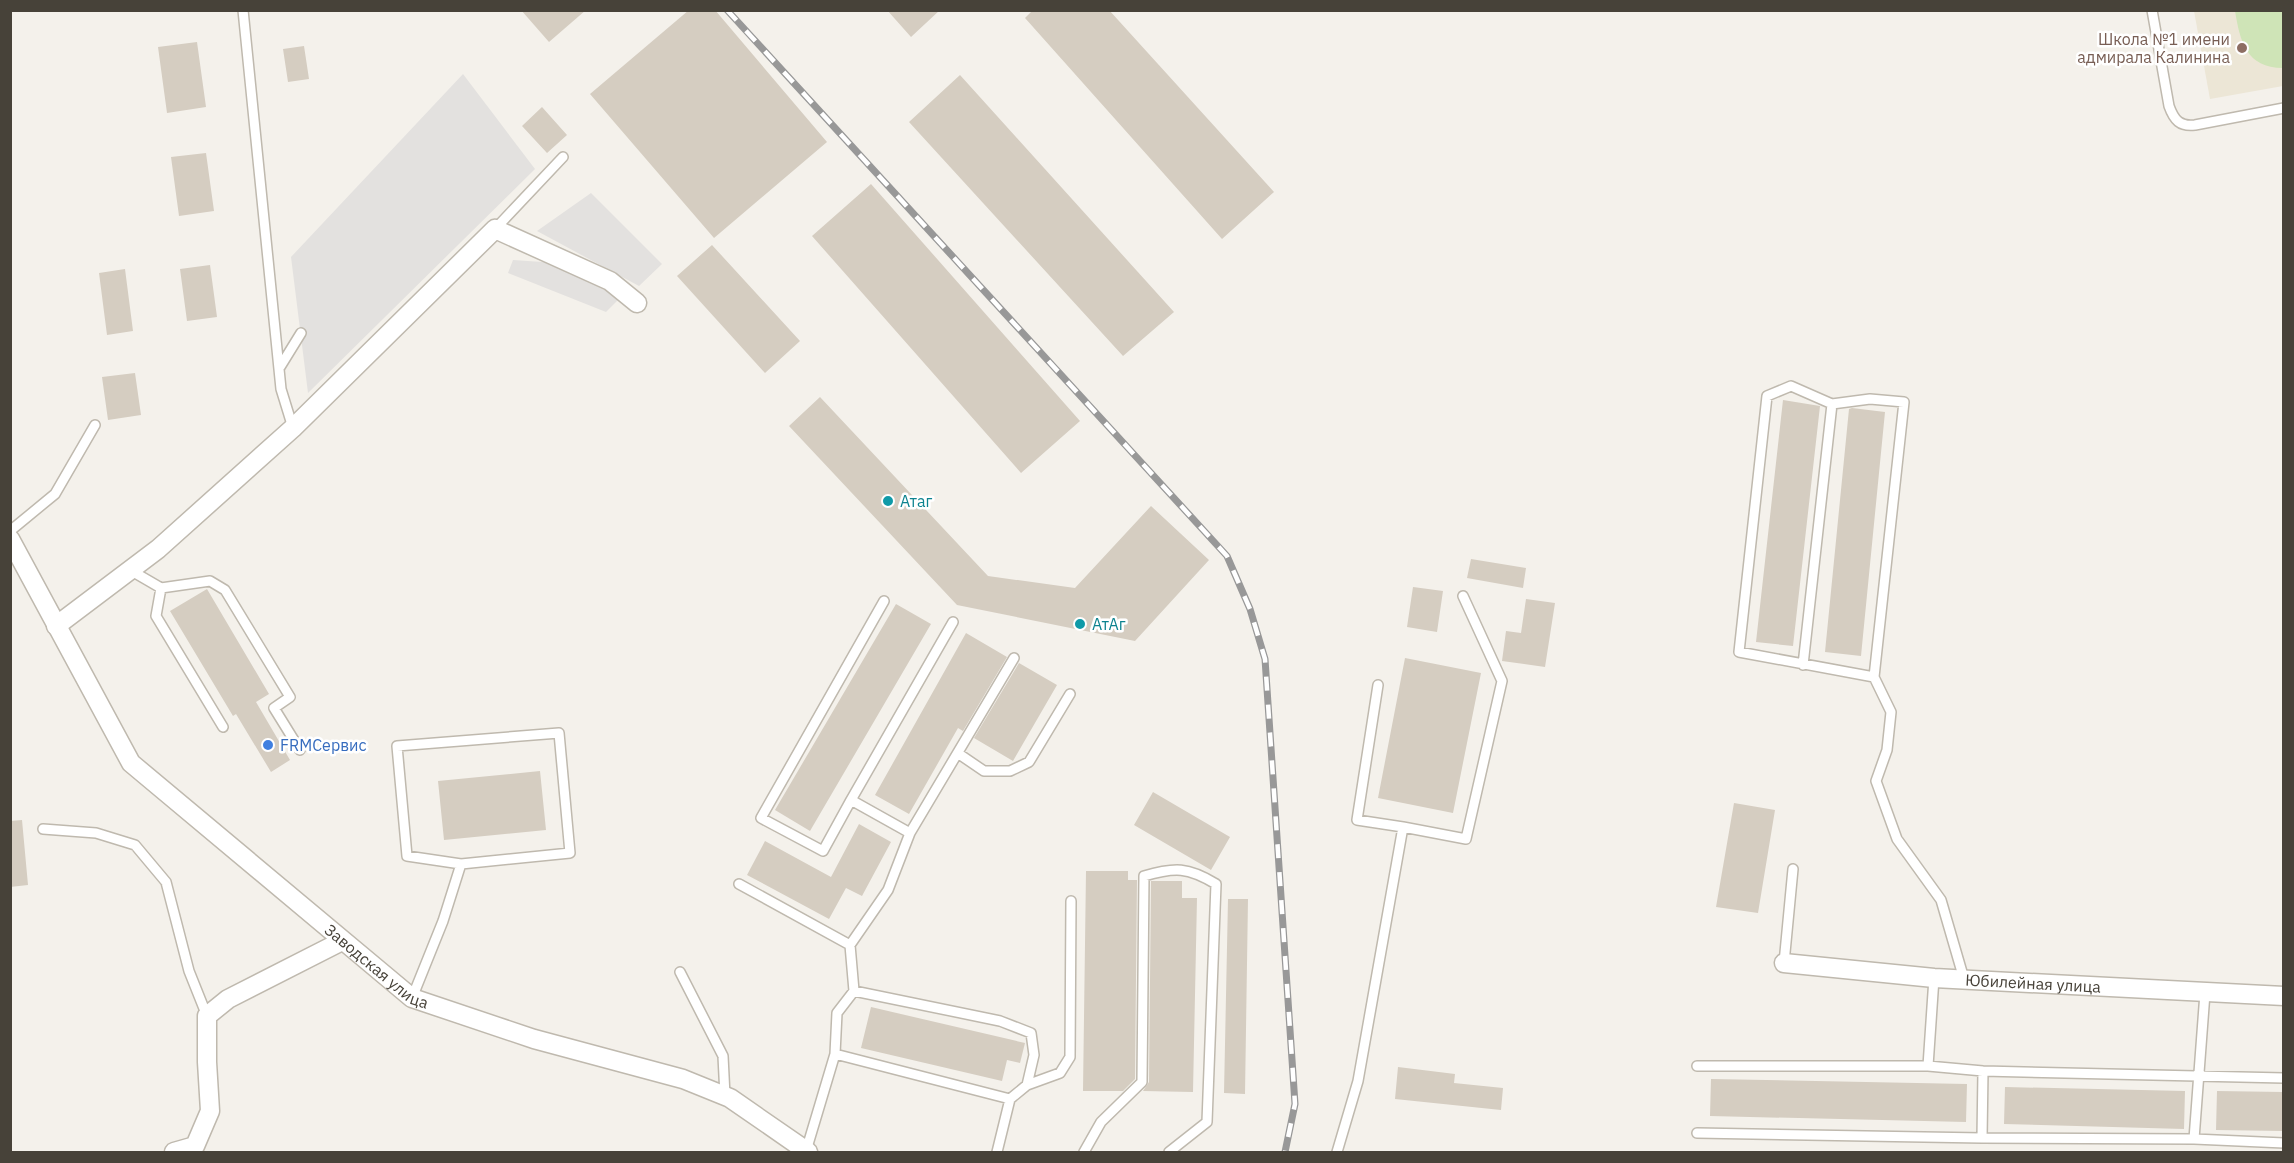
<svg xmlns="http://www.w3.org/2000/svg" width="2294" height="1163" font-family="'IBM Plex Sans',sans-serif">
  <style>
    .education { fill: #ece6d6 }
    .green { fill: #cfe4b7 }
    .parking { fill: #e3e1df }
    .building { fill: #d5cdc1 }
    .lines { fill: none; stroke-linecap: round; stroke-linejoin: round }
    .lane-casing { stroke: #bfb9ae; stroke-width: 12 }
    .street-casing { stroke: #bfb9ae; stroke-width: 21 }
    .lane { stroke: #fff; stroke-width: 9 }
    .street { stroke: #fff; stroke-width: 18 }
    .rail-casing { stroke: #989898; stroke-width: 7 }
    .rail { stroke: #fff; stroke-width: 4.5; stroke-dasharray: 14; stroke-linecap: butt }
    .education-dot { fill: #8d6e63; stroke: #fff; stroke-width: 2 }
    .culture-dot { fill: #0f9aa8; stroke: #fff; stroke-width: 2 }
    .shop-dot { fill: #3f7fe0; stroke: #fff; stroke-width: 2 }
    .labels { text-anchor: middle; dominant-baseline: central; stroke-width: 5; stroke-linejoin: round; paint-order: stroke }
    .education-label { font-size: 16px; fill: #785e54; stroke: #fff; text-anchor: end }
    .culture-label { font-size: 16px; fill: #0d838f; stroke: #fff; text-anchor: start }
    .shop-label { font-size: 16px; fill: #366cbe; stroke: #fff; text-anchor: start }
    .street-label { font-size: 16px; fill: #474239; stroke: #fff }
  </style>
  <rect width="100%" height="100%" fill="#f4f1eb"/>
  <!-- education -->
  <path class="education" d="M2194,11H2283V86L2210,99Z"/>
  <!-- green -->
  <path class="green" d="M2235,11H2283V68C2246,68 2240,41 2235,11Z"/>
  <!-- parking -->
  <path class="parking" d="M463,74L535,169L308,393L291,257Z
    M591,193L662,264L639,286L537,231Z
    M513,260L557,263L625,293L606,312L508,273Z"/>
  <!-- building -->
  <path class="building" d="M521,10H586L549,42Z
    M689,10H715L827,142L714,238L590,94Z
    M887,10H940L911,37Z
    M1033,10H1109L1274,192L1222,239L1025,18Z
    M197,42L206,107L167,113L158,47Z
    M304,46L309,79L288,82L283,49Z
    M960,75L1174,312L1123,356L909,122Z
    M542,107L567,135L547,153L522,126Z
    M206,153L214,211L179,216L171,157Z
    M871,184L1080,421L1021,473L812,236Z
    M712,245L800,341L765,373L677,276Z
    M210,265L217,317L187,321L180,269Z
    M125,269L133,331L107,335L99,273Z
    M135,373L141,415L108,420L102,377Z
    M820,397L988,576L1075,588L1151,506L1209,560L1135,641L957,605L789,426Z
    M1783,400L1820,406L1793,646L1756,642Z
    M1852,408L1885,412L1861,656L1825,652L1849,409Z
    M1471,559L1526,568L1523,588L1467,578Z
    M1413,587L1443,591L1437,632L1407,627Z
    M207,589L269,694L256,702L290,760L271,772L236,714L233,716L170,611Z
    M1526,599L1555,603L1545,667L1502,661L1506,631L1521,633Z
    M896,604L931,624L810,831L775,810Z
    M966,633L1007,657L963,731L958,728L909,814L875,795Z
    M1405,658L1481,673L1453,813L1378,798Z
    M1019,663L1057,685L1013,761L974,738Z
    M540,771L546,830L444,840L438,781Z
    M1153,792L1230,837L1211,870L1134,825Z
    M1734,803L1775,810L1758,913L1716,907Z
    M22,820L28,885L10,887V821Z
    M859,824L891,842L862,896L846,888L829,919L747,875L765,841L831,877Z
    M1086,871H1128V880H1137L1135,1079L1123,1091H1083Z
    M1151,881H1182V898H1197L1193,1092L1143,1091L1149,1082Z
    M1228,899H1248L1245,1094L1224,1093Z
    M871,1007L1025,1043L1020,1063L1007,1060L1002,1081L861,1048Z
    M1398,1067L1455,1074L1454,1083L1503,1088L1501,1110L1395,1099Z
    M1711,1079L1967,1084L1966,1122L1710,1116Z
    M2005,1087L2185,1091L2184,1129L2004,1124Z
    M2217,1091L2283,1092V1131L2216,1130Z"/>
  <g class="lines">
    <defs>
      <path id="lane" d="M243,10L281,389L293,428
        M2152,10L2169,106C2174,120 2180,127 2195,125L2284,108
        M495,229L563,157
        M280,367L301,333
        M10,531L55,494L95,425
        M130,570L161,588L156,616L223,727
        M161,588L210,581L225,590L290,697L274,708L300,750
        M1803,665L1832,404
        M1874,677L1739,652L1767,396L1791,386L1832,404L1870,399L1904,402L1874,677L1891,712L1887,750L1876,781L1897,839L1941,900L1964,979
        M959,754L984,771H1010L1029,762L1070,694
        M851,800L953,622
        M1403,827L1466,839L1502,681L1463,596
        M43,829L96,833L135,845L166,882L189,971L207,1016
        M910,833L1014,658
        M739,884L850,945
        M1784,963L1793,869
        M680,972L723,1056L725,1096
        M854,991L850,945L888,890L910,833L851,800L823,851L761,818L884,601
        M412,998L443,921L461,864L570,853L559,733L397,746L407,856L461,864
        M1697,1066H1928L1983,1071L2284,1078
        M1928,1066L1934,978
        M1010,1099L835,1054L837,1013L854,991L1000,1021L1031,1033L1034,1055L1027,1085
        M1697,1133L1982,1138L1983,1071
        M1982,1138L2194,1139L2284,1143
        M2194,1139L2205,993
        M806,1151L835,1054
        M997,1152L1010,1099L1027,1085L1060,1073L1070,1057L1071,901
        M1084,1152L1101,1122L1142,1082L1144,876C1175,867 1188,867 1216,884L1207,1122L1169,1152
        M1337,1152L1358,1081L1403,827L1357,820L1378,685"/>
      <g id="street">
        <path id="s1" d="M10,539L131,763L412,998L534,1039L683,1079L730,1098L808,1152"/>
        <path d="M56,626L158,549L293,428L495,229L610,281L637,303"/>
        <path id="s2" d="M1784,963L1934,978L2284,996"/>
        <path d="M174,1152L195,1146L210,1111L207,1062V1016L228,999L342,941"/>
      </g>
    </defs>
    <!-- lane casing -->
    <use href="#lane" class="lane-casing"/>
    <!-- street casing -->
    <use href="#street" class="street-casing"/>
    <!-- lane -->
    <use href="#lane" class="lane"/>
    <!-- street -->
    <use href="#street" class="street"/>
    <defs>
      <path id="rail" d="M727,10L1227,556L1250,609L1265,659L1295,1104L1285,1152"/>
    </defs>
    <!-- rail casing -->
    <use href="#rail" class="rail-casing"/>
    <!-- rail -->
    <use href="#rail" class="rail"/>
  </g>
  <!-- markers -->
  <circle class="education-dot" cx="2242" cy="48" r="6"/>
  <g class="culture-dot">
    <circle cx="888" cy="501" r="6"/>
    <circle cx="1080" cy="624" r="6"/>
  </g>
  <circle class="shop-dot" cx="268" cy="745" r="6"/>
  <g class="labels">
    <!-- education labels -->
    <g class="education-label">
      <text x="2230" y="39">Школа №1 имени<tspan x="2230" dy="18">адмирала Калинина</tspan></text>
    </g>
    <!-- culture labels -->
    <g class="culture-label">
      <text x="900" y="501">Атаг</text>
      <text x="1092" y="624">АтАг</text>
    </g>
    <!-- shop labels -->
    <g class="shop-label">
      <text x="280" y="745">FRMСервис</text>
    </g>
    <!-- street labels -->
    <g class="street-label">
      <text stroke="none"><textPath href="#s1" startOffset="574">Заводская улица</textPath></text>
      <text stroke="none"><textPath href="#s2" startOffset="250">Юбилейная улица</textPath></text>
    </g>
  </g>
  <!-- border -->
  <rect width="2294" height="1163" fill="none" stroke="#474239" stroke-width="24"/>
</svg>
